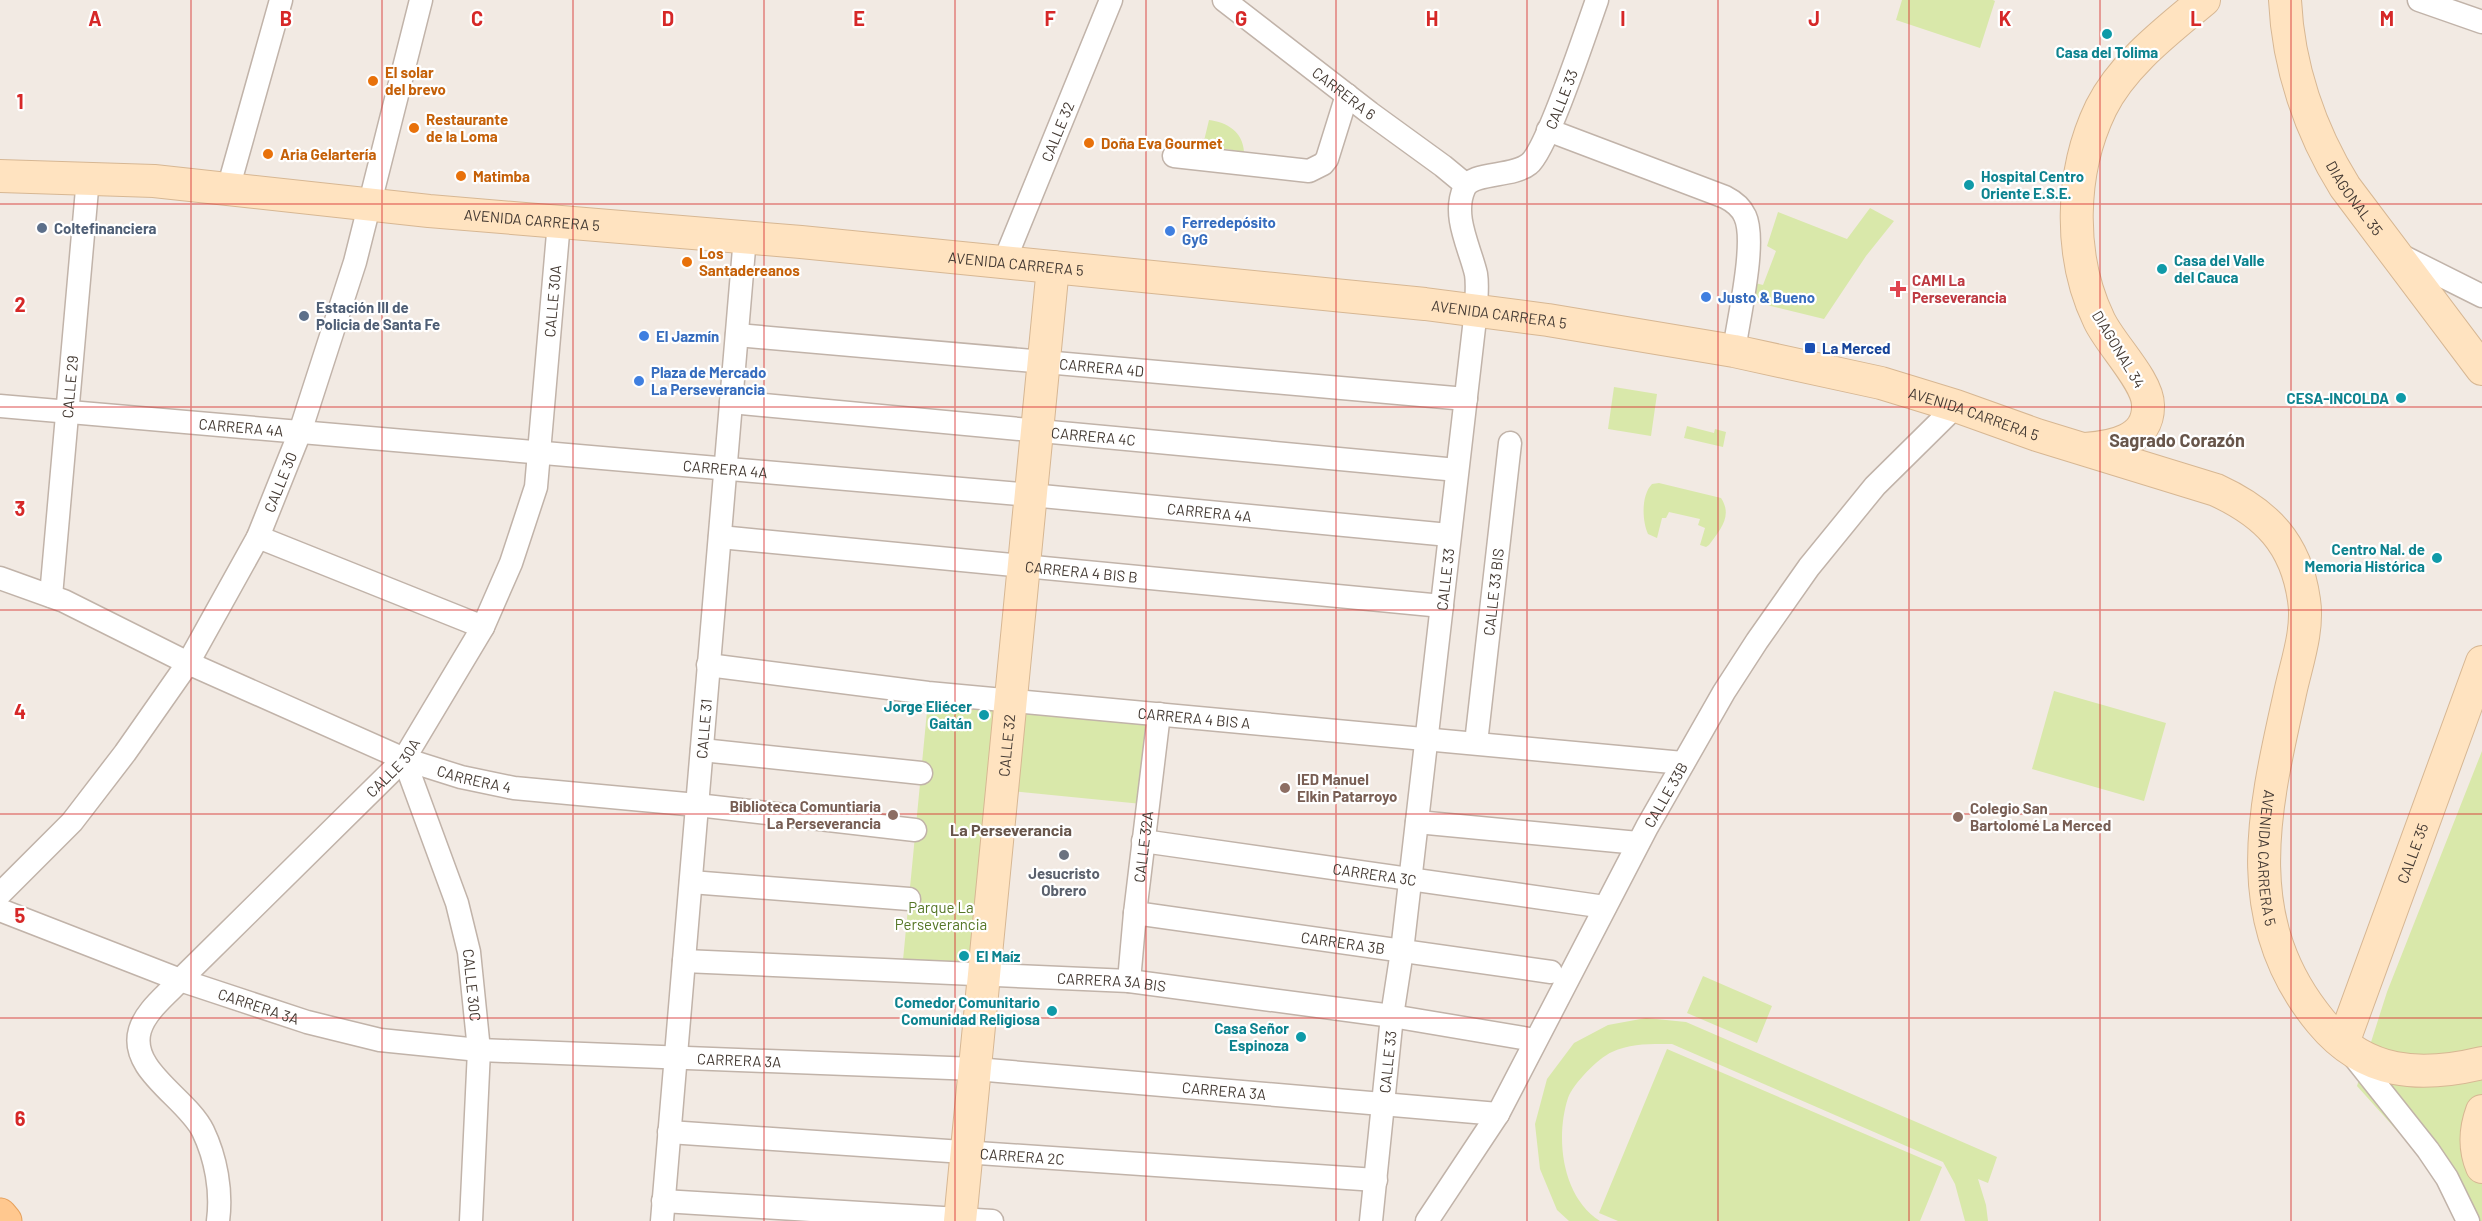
<svg xmlns="http://www.w3.org/2000/svg" width="2482" height="1221" font-family="Barlow,sans-serif">
  <style>
    .green { fill: #d9e8aa }
    .lines { fill: none; stroke-linecap: round; stroke-linejoin: round }
    .street-casing { stroke: #c1b3a9; stroke-width: 25 }
    .secondary-casing { stroke: #d7b793; stroke-width: 34 }
    .primary-casing { stroke: #e6a15d; stroke-width: 35 }
    .street { stroke: #fff; stroke-width: 22 }
    .secondary { stroke: #ffe3c0; stroke-width: 32 }
    .primary { stroke: #ffc88f; stroke-width: 33 }
    .grid { fill: none; stroke: #d62828; stroke-width: 1.5; stroke-opacity: 0.55 }
    .culture-dot { fill: #0f9aa8; stroke: #fff; stroke-width: 2 }
    .food-dot { fill: #e8710a; stroke: #fff; stroke-width: 2 }
    .service-dot { fill: #5c6f8a; stroke: #fff; stroke-width: 2 }
    .shop-dot { fill: #3f7fe0; stroke: #fff; stroke-width: 2 }
    .health-dot { fill: #e0444e; stroke: #fff; stroke-width: 2 }
    .transit-dot { fill: #1a4fb4; stroke: #fff; stroke-width: 2 }
    .education-dot { fill: #8d6e63; stroke: #fff; stroke-width: 2 }
    .worship-dot { fill: #6b7280; stroke: #fff; stroke-width: 2 }
    .labels { text-anchor: middle; dominant-baseline: central; stroke-width: 4.5; stroke-linejoin: round; paint-order: stroke }
    .culture-label { font-size: 15px; font-weight: bold; fill: #0d838f; stroke: #fff; text-anchor: end }
    .food-label { font-size: 15px; font-weight: bold; fill: #c56008; stroke: #fff; text-anchor: start }
    .street-label { font-size: 15px; fill: #443a33; stroke: #fff }
    .shop-label { font-size: 15px; font-weight: bold; fill: #366cbe; stroke: #fff; text-anchor: start }
    .service-label { font-size: 15px; font-weight: bold; fill: #4e5e75; stroke: #fff; text-anchor: start }
    .health-label { font-size: 15px; font-weight: bold; fill: #be3a42; stroke: #fff; text-anchor: start }
    .transit-label { font-size: 15px; font-weight: bold; fill: #164399; stroke: #fff; text-anchor: start }
    .education-label { font-size: 15px; font-weight: bold; fill: #785e54; stroke: #fff; text-anchor: start }
    .worship-label { font-size: 15px; font-weight: bold; fill: #5b616d; stroke: #fff }
    .park-label { font-size: 15px; fill: #557626; stroke: #fff }
    .neighbourhood-label { font-size: 16px; font-weight: bold; fill: #67554a; stroke: #fff }
    .quarter-label { font-size: 18px; font-weight: bold; fill: #67554a; stroke: #fff }
    .grid-label { font-size: 20px; text-anchor: middle; font-weight: bold; fill: #d62828; stroke: #fff; stroke-width: 4.5; stroke-linejoin: round; paint-order: stroke }
  </style>
  <rect width="100%" height="100%" fill="#f2eae3"/>
  <!-- green -->
  <path class="green" d="M1902,0H1993L1995,1L1980,48L1896,20Z
    M1209,120C1227,122 1243,132 1244,152L1203,145Z
    M1870,208L1894,221L1866,256L1824,319L1751,301L1755,283L1763,285L1776,251L1767,246L1778,212L1847,239Z
    M1614,387L1657,394L1651,436L1608,429Z
    M1687,426L1714,433L1715,429L1726,432L1723,447L1684,438Z
    M1659,483L1721,498C1733,516 1720,530 1709,545L1706,547L1700,545L1705,528L1698,525L1700,519L1669,512L1666,518H1662L1657,538L1648,534C1642,521 1641,495 1652,484Z
    M2054,691L2166,723L2144,801L2032,769Z
    M928,701L994,707L971,966L903,960Z
    M1009,708L1150,722L1142,804L1002,790Z
    M2482,751V1221H2464L2426,1163L2357,1086L2387,992Z
    M1703,976L1772,1006L1757,1043L1687,1013Z
    M1646,1018L1686,1022L1997,1157L1988,1183L1978,1179L1986,1205L1988,1221H1965L1955,1184L1943,1162L1672,1044C1652,1044 1631,1043 1612,1052C1598,1058 1573,1084 1568,1098C1555,1138 1562,1197 1600,1221H1569L1557,1210L1540,1169L1535,1124L1547,1079L1574,1043L1608,1025Z
    M1667,1049L1942,1167L1920,1221H1618L1599,1213Z"/>
  <g class="lines">
    <defs>
      <g id="street">
        <path id="s1" d="M1224,0L1370,113L1443,166L1466,185"/>
        <path d="M2419,0L2482,22"/>
        <path d="M1548,130L1725,197C1735,202 1741,207 1745,216C1757,242 1738,320 1734,351"/>
        <path d="M1174,156L1309,171L1323,164L1327,159L1347,95"/>
        <path d="M228,189L281,0"/>
        <path d="M2400,255L2482,296"/>
        <path id="s2" d="M1004,262L1111,0"/>
        <path id="s3" d="M737,335L1466,399"/>
        <path id="s4" d="M731,402L1457,470"/>
        <path id="s5" d="M0,406L1031,495L1449,535"/>
        <path d="M258,537L483,627"/>
        <path id="s6" d="M720,537L1442,606"/>
        <path id="s7" d="M0,578L64,601L188,663L404,759L461,777L514,788L697,805L915,830"/>
        <path id="s8" d="M51,596L88,178"/>
        <path id="s9" d="M708,665L928,693L1683,763"/>
        <path id="s10" d="M1476,743L1510,443"/>
        <path d="M702,750L921,773"/>
        <path id="s11" d="M404,759L457,903L469,952L479,1050L471,1221"/>
        <path d="M1417,822L1638,843"/>
        <path id="s12" d="M1143,841L1605,907"/>
        <path d="M691,882L909,899"/>
        <path id="s13" d="M0,894L72,822L125,753L188,663L258,537L300,432L355,262L421,0"/>
        <path id="s14" d="M0,910L180,980L307,1022L380,1040L479,1050L976,1069L1498,1114"/>
        <path id="s15" d="M1135,913L1551,972"/>
        <path id="s16" d="M684,961L1129,981L1392,1016L1535,1040"/>
        <path id="s17" d="M1129,981L1135,913L1159,714"/>
        <path d="M2351,1053L2428,1150L2447,1178L2468,1221"/>
        <path id="s18" d="M669,1132L1376,1180"/>
        <path d="M663,1201L992,1221"/>
        <path id="s19" d="M218,1221C222,1191 216,1158 203,1131C187,1098 128,1070 140,1030C146,1010 167,995 180,980L404,759L483,627L511,563L536,487L559,222"/>
        <path id="s20" d="M662,1221L745,237"/>
        <path id="s21" d="M1371,1221L1392,1016L1402,951L1476,310C1476,298 1478,286 1476,274C1470,248 1452,216 1464,189C1471,171 1512,178 1529,164C1547,150 1587,28 1597,0"/>
        <path id="s22" d="M1427,1221L1498,1114L1647,827L1724,692L1757,641L1809,567L1875,486L1956,406"/>
      </g>
      <g id="secondary">
        <path id="s23" d="M2285,0C2288,66 2310,131 2345,187L2482,369"/>
        <path id="s24" d="M0,176L154,181L429,211L801,242L1425,304L1548,320L1734,351L1881,383L1956,406L2037,435L2216,490C2266,513 2296,543 2304,600C2309,632 2295,667 2289,698C2263,814 2238,922 2321,1022C2365,1075 2420,1078 2482,1063"/>
        <path d="M2085,449C2112,447 2149,441 2148,405C2148,381 2110,344 2099,320C2068,256 2070,172 2101,108C2123,64 2167,31 2204,0"/>
        <path id="s25" d="M2343,1043L2482,662"/>
        <path d="M2482,1111C2475,1130 2474,1148 2482,1167"/>
        <path id="s26" d="M960,1221L1053,267"/>
      </g>
      <path id="primary" d="M0,1215L5,1221"/>
    </defs>
    <!-- street casing -->
    <use href="#street" class="street-casing"/>
    <!-- secondary casing -->
    <use href="#secondary" class="secondary-casing"/>
    <!-- primary casing -->
    <use href="#primary" class="primary-casing"/>
    <!-- street -->
    <use href="#street" class="street"/>
    <!-- secondary -->
    <use href="#secondary" class="secondary"/>
    <!-- primary -->
    <use href="#primary" class="primary"/>
  </g>
  <!-- grid -->
  <path class="grid" d="M191,0V1221M382,0V1221M573,0V1221M764,0V1221M955,0V1221M1146,0V1221M1336,0V1221M1527,0V1221M1718,0V1221M1909,0V1221M2100,0V1221M2291,0V1221M0,204H2482M0,407H2482M0,610H2482M0,814H2482M0,1018H2482"/>
  <!-- markers -->
  <g class="culture-dot">
    <circle cx="2107" cy="34" r="6"/>
    <circle cx="1969" cy="185" r="6"/>
    <circle cx="2162" cy="269" r="6"/>
    <circle cx="2401" cy="398" r="6"/>
    <circle cx="2437" cy="558" r="6"/>
    <circle cx="984" cy="715" r="6"/>
    <circle cx="964" cy="956" r="6"/>
    <circle cx="1052" cy="1011" r="6"/>
    <circle cx="1301" cy="1037" r="6"/>
  </g>
  <g class="food-dot">
    <circle cx="373" cy="81" r="6"/>
    <circle cx="414" cy="128" r="6"/>
    <circle cx="1089" cy="143" r="6"/>
    <circle cx="268" cy="154" r="6"/>
    <circle cx="461" cy="176" r="6"/>
    <circle cx="687" cy="262" r="6"/>
  </g>
  <g class="service-dot">
    <circle cx="42" cy="228" r="6"/>
    <circle cx="304" cy="316" r="6"/>
  </g>
  <g class="shop-dot">
    <circle cx="1170" cy="231" r="6"/>
    <circle cx="1706" cy="297" r="6"/>
    <circle cx="644" cy="336" r="6"/>
    <circle cx="639" cy="381" r="6"/>
  </g>
  <path class="health-dot" d="M1895 280h6v6h6v6h-6v6h-6v-6h-6v-6h6z"/>
  <rect class="transit-dot" x="1804" y="342" width="12" height="12" rx="3"/>
  <g class="education-dot">
    <circle cx="1285" cy="788" r="6"/>
    <circle cx="893" cy="815" r="6"/>
    <circle cx="1958" cy="817" r="6"/>
  </g>
  <circle class="worship-dot" cx="1064" cy="855" r="6"/>
  <g class="labels">
    <!-- culture labels -->
    <g class="culture-label">
      <text x="2107" y="52" text-anchor="middle">Casa del Tolima</text>
      <text x="1981" y="176" text-anchor="start">Hospital Centro<tspan x="1981" dy="17">Oriente E.S.E.</tspan></text>
      <text x="2174" y="260" text-anchor="start">Casa del Valle<tspan x="2174" dy="17">del Cauca</tspan></text>
      <text x="2389" y="398">CESA-INCOLDA</text>
      <text x="2425" y="549">Centro Nal. de<tspan x="2425" dy="17">Memoria Histórica</tspan></text>
      <text x="972" y="706">Jorge Eliécer<tspan x="972" dy="17">Gaitán</tspan></text>
      <text x="976" y="956" text-anchor="start">El Maíz</text>
      <text x="1040" y="1002">Comedor Comunitario<tspan x="1040" dy="17">Comunidad Religiosa</tspan></text>
      <text x="1289" y="1028">Casa Señor<tspan x="1289" dy="17">Espinoza</tspan></text>
    </g>
    <!-- food labels -->
    <g class="food-label">
      <text x="385" y="72">El solar<tspan x="385" dy="17">del brevo</tspan></text>
      <text x="426" y="119">Restaurante<tspan x="426" dy="17">de la Loma</tspan></text>
      <text x="1101" y="143">Doña Eva Gourmet</text>
      <text x="280" y="154">Aria Gelartería</text>
      <text x="473" y="176">Matimba</text>
      <text x="699" y="253">Los<tspan x="699" dy="17">Santadereanos</tspan></text>
    </g>
    <!-- street labels -->
    <g class="street-label">
      <text stroke="none"><textPath href="#s1" startOffset="152">CARRERA 6</textPath></text>
      <text stroke="none"><textPath href="#s21" startOffset="1185">CALLE 33</textPath></text>
      <text stroke="none"><textPath href="#s2" startOffset="141">CALLE 32</textPath></text>
      <text stroke="none"><textPath href="#s23" startOffset="213">DIAGONAL 35</textPath></text>
      <text stroke="none"><textPath href="#s24" startOffset="534">AVENIDA CARRERA 5</textPath></text>
      <text stroke="none"><textPath href="#s24" startOffset="1020">AVENIDA CARRERA 5</textPath></text>
      <text stroke="none"><textPath href="#s19" startOffset="1086">CALLE 30A</textPath></text>
      <text stroke="none"><textPath href="#s24" startOffset="1506">AVENIDA CARRERA 5</textPath></text>
      <text transform="translate(2119 349) rotate(59)">DIAGONAL 34</text>
      <text stroke="none"><textPath href="#s3" startOffset="366">CARRERA 4D</textPath></text>
      <text stroke="none"><textPath href="#s8" startOffset="210">CALLE 29</textPath></text>
      <text stroke="none"><textPath href="#s24" startOffset="1992">AVENIDA CARRERA 5</textPath></text>
      <text stroke="none"><textPath href="#s5" startOffset="242">CARRERA 4A</textPath></text>
      <text stroke="none"><textPath href="#s4" startOffset="364">CARRERA 4C</textPath></text>
      <text stroke="none"><textPath href="#s5" startOffset="728">CARRERA 4A</textPath></text>
      <text stroke="none"><textPath href="#s13" startOffset="502">CALLE 30</textPath></text>
      <text stroke="none"><textPath href="#s5" startOffset="1214">CARRERA 4A</textPath></text>
      <text stroke="none"><textPath href="#s6" startOffset="363">CARRERA 4 BIS B</textPath></text>
      <text stroke="none"><textPath href="#s21" startOffset="646">CALLE 33</textPath></text>
      <text stroke="none"><textPath href="#s10" startOffset="152">CALLE 33 BIS</textPath></text>
      <text stroke="none"><textPath href="#s9" startOffset="489">CARRERA 4 BIS A</textPath></text>
      <text stroke="none"><textPath href="#s20" startOffset="494">CALLE 31</textPath></text>
      <text stroke="none"><textPath href="#s26" startOffset="478">CALLE 32</textPath></text>
      <text stroke="none"><textPath href="#s19" startOffset="582">CALLE 30A</textPath></text>
      <text stroke="none"><textPath href="#s7" startOffset="516">CARRERA 4</textPath></text>
      <text stroke="none"><textPath href="#s22" startOffset="489">CALLE 33B</textPath></text>
      <text stroke="none"><textPath href="#s17" startOffset="135">CALLE 32A</textPath></text>
      <text stroke="none"><textPath href="#s25" startOffset="202">CALLE 35</textPath></text>
      <text stroke="none"><textPath href="#s24" startOffset="2656">AVENIDA CARRERA 5</textPath></text>
      <text stroke="none"><textPath href="#s12" startOffset="234">CARRERA 3C</textPath></text>
      <text stroke="none"><textPath href="#s15" startOffset="210">CARRERA 3B</textPath></text>
      <text stroke="none"><textPath href="#s16" startOffset="428">CARRERA 3A BIS</textPath></text>
      <text stroke="none"><textPath href="#s11" startOffset="237">CALLE 30C</textPath></text>
      <text stroke="none"><textPath href="#s14" startOffset="276">CARRERA 3A</textPath></text>
      <text stroke="none"><textPath href="#s14" startOffset="762">CARRERA 3A</textPath></text>
      <text stroke="none"><textPath href="#s21" startOffset="160">CALLE 33</textPath></text>
      <text stroke="none"><textPath href="#s14" startOffset="1248">CARRERA 3A</textPath></text>
      <text stroke="none"><textPath href="#s18" startOffset="354">CARRERA 2C</textPath></text>
    </g>
    <!-- shop labels -->
    <g class="shop-label">
      <text x="1182" y="222">Ferredepósito<tspan x="1182" dy="17">GyG</tspan></text>
      <text x="1718" y="297">Justo &amp; Bueno</text>
      <text x="656" y="336">El Jazmín</text>
      <text x="651" y="372">Plaza de Mercado<tspan x="651" dy="17">La Perseverancia</tspan></text>
    </g>
    <!-- service labels -->
    <g class="service-label">
      <text x="54" y="228">Coltefinanciera</text>
      <text x="316" y="307">Estación III de<tspan x="316" dy="17">Policia de Santa Fe</tspan></text>
    </g>
    <!-- health labels -->
    <g class="health-label">
      <text x="1912" y="280">CAMI La<tspan x="1912" dy="17">Perseverancia</tspan></text>
    </g>
    <!-- transit labels -->
    <g class="transit-label">
      <text x="1822" y="348">La Merced</text>
    </g>
    <!-- education labels -->
    <g class="education-label">
      <text x="1297" y="779">IED Manuel<tspan x="1297" dy="17">Elkin Patarroyo</tspan></text>
      <text x="881" y="806" text-anchor="end">Biblioteca Comuntiaria<tspan x="881" dy="17">La Perseverancia</tspan></text>
      <text x="1970" y="808">Colegio San<tspan x="1970" dy="17">Bartolomé La Merced</tspan></text>
    </g>
    <!-- worship labels -->
    <g class="worship-label">
      <text x="1064" y="873">Jesucristo<tspan x="1064" dy="17">Obrero</tspan></text>
    </g>
    <!-- park labels -->
    <g class="park-label">
      <text x="941" y="907">Parque La<tspan x="941" dy="17">Perseverancia</tspan></text>
    </g>
    <!-- neighbourhood labels -->
    <g class="neighbourhood-label">
      <text x="1011" y="829">La Perseverancia</text>
    </g>
    <!-- quarter labels -->
    <g class="quarter-label">
      <text x="2177" y="440">Sagrado Corazón</text>
    </g>
  </g>
  <g class="grid-label">
    <text x="95" y="26">A</text>
    <text x="286" y="26">B</text>
    <text x="477" y="26">C</text>
    <text x="668" y="26">D</text>
    <text x="859" y="26">E</text>
    <text x="1050" y="26">F</text>
    <text x="1241" y="26">G</text>
    <text x="1432" y="26">H</text>
    <text x="1623" y="26">I</text>
    <text x="1814" y="26">J</text>
    <text x="2005" y="26">K</text>
    <text x="2196" y="26">L</text>
    <text x="2387" y="26">M</text>
    <text x="20" y="109">1</text>
    <text x="20" y="312">2</text>
    <text x="20" y="516">3</text>
    <text x="20" y="719">4</text>
    <text x="20" y="923">5</text>
    <text x="20" y="1126">6</text>
  </g>
</svg>
